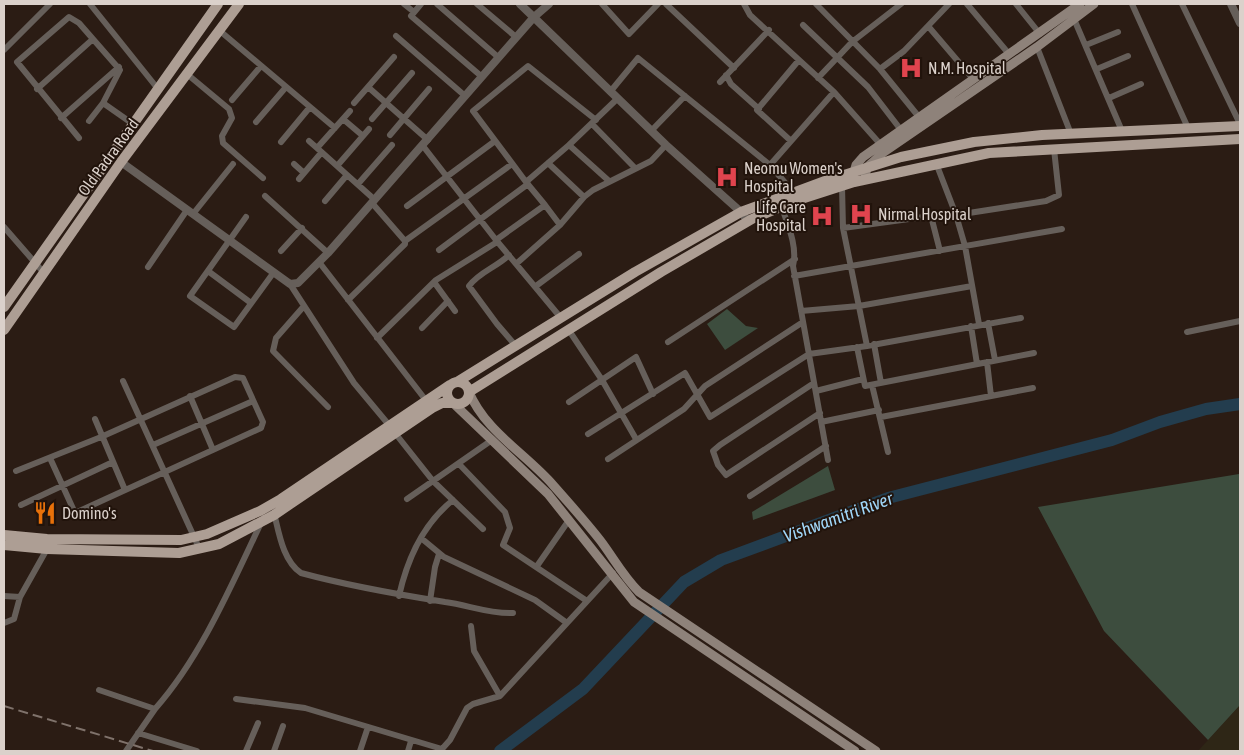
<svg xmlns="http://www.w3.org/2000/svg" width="1244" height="755" font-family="'Asap Condensed',sans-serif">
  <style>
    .industrial { fill: #2e2616 }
    .green { fill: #3d4d3e }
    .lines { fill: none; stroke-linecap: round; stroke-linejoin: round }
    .river { stroke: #233d4e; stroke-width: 12 }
    .minor { stroke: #665f5a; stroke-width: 6 }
    .tertiary { stroke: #665f5a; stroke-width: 8 }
    .secondary { stroke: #8e827a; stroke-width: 9 }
    .primary { stroke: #ad9e94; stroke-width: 10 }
    .rail { stroke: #7f726b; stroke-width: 2; stroke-dasharray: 10 5; stroke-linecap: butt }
    .labels { text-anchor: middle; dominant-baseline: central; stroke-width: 4; stroke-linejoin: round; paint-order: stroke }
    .poi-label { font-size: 16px; fill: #dbd1cb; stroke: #21130b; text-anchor: start }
    .street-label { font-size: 16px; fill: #dbd1cb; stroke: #21130b }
    .water-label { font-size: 18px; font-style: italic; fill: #a0d6f8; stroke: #21130b }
  </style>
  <rect width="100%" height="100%" fill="#2b1c14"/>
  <!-- industrial -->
  <path class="industrial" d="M1240,705V751H1198Z"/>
  <!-- green -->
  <path class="green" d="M727,309L746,326L758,328L725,350L707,324Z
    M828,466L835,490L753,520L752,512Z
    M1239,474L1240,705L1208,740L1104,631L1038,507Z"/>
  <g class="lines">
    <!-- river -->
    <path class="river" d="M500,751L583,689L684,582L721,560L888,498L1112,440L1160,422L1206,409L1240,404"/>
    <!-- minor -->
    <path class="minor" d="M90,4L158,89
      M404,4L414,12
      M421,4L411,16L481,76
      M437,4L498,57
      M477,4L516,37
      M602,4L629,34L658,4
      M666,4L734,68
      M744,4L750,15L834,92L881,145
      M816,4L880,69
      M967,4L1009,54
      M1016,4L1040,34
      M1132,4L1188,128
      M1182,4L1240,124
      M1074,19L1122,131
      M803,25L868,87L901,130
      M928,26L974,80
      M220,31L335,128
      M396,36L464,95
      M1086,45L1118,32
      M1037,47L1071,134
      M4,50L50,4
      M1097,69L1128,56
      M187,74L229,109L232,118L222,136L223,143L263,178
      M726,75L731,84L759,109
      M818,78L852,42L901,4
      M720,82L769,30
      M368,87L428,140
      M37,89L93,39
      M610,92L638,58L770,165L793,192
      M1109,98L1141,84
      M232,100L261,66
      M103,103L133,124
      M354,103L394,57
      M350,111L317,148L375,200
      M919,117L880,69L904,51L949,4
      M61,118L119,67
      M343,119L363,136
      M372,119L412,73
      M256,122L286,87
      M592,124L635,168
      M651,131L685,96
      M390,135L429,89
      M79,138L17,62L69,17L79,23L120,70L103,103L89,121
      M309,141L317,148
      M791,141L757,110L799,60
      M281,142L310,107
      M569,145L609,181
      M423,146L496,240L561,318
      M548,163L584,197
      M936,163L956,215L965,246L979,324
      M294,164L304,173
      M770,165L834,92
      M337,166L369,129
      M299,179L321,153
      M526,182L473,111L528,66L596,120
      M358,184L392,145
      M842,186L843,228L867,346
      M265,196L328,253
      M325,201L347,175
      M545,205L560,225
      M781,205C787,223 798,246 793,266L828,460
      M407,206L495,141
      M193,214L233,164
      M956,215L1046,201L1059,195L1054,149
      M246,217L190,296L234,327L274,272
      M4,227L44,273
      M843,228L931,216L940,251
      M496,240L545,205L526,182L569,145L617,99
      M405,241L512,164
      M439,250L528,184
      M281,251L302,228
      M509,255C497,267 479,272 469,286L497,324L515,345
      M319,262L428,403
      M516,264L560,225L584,197L593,190L651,161L666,145
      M148,267L187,210
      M208,271L251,303
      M794,276L1062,229
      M434,282L455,311
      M290,284L354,383L389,425
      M536,286L579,254
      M348,300L405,244V241L372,203
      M304,306L276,338L273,351L328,407
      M801,311L859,306L972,286
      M988,323L995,360
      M971,326L977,364
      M422,328L448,301
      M568,329L602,380L636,439
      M1187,332L1240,321
      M377,338L436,280L497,242
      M668,342L795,259
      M874,344L881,383
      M857,347L865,386L1034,353
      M987,362L991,396
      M123,381L200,550
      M814,383L720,445L713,451L718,465L726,475L820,413
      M872,385L888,452
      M816,391L863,379
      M190,396L213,450
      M569,402L636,357L653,394
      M881,417L1033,388
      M95,419L125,490
      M821,422L879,410
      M395,433L433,481L483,529
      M588,434L685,373L710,417L809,354L867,346L1021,318
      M153,445L253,401
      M608,459L684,409L705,386L803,322
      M459,464L505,512L510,528L503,545L587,601
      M16,471L101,437L235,377L243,378L263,422L261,428L75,513L50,458
      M750,496L826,446
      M407,499L492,440
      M21,505L113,462
      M274,513C279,533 283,561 301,573C349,586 395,594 445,602C468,605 489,614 513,613
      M421,538L444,557L535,600L567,623
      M537,566L569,520
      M4,596L20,597
      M399,596C407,560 423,524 453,500
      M430,601L435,567L439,554
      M4,623L14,619L20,597L47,549
      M471,626L474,651L500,696
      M99,690L155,709C201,657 231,586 261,523
      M236,699L305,708L442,749L450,740L467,708L473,704L500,696L613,573
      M138,733L197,751
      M126,751L155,709
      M246,751L258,723
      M274,751L283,726
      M360,751L368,727
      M408,751L411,741"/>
    <!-- tertiary -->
    <path class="tertiary" d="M520,4L666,145L741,212L748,221
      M1231,4L1240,23
      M121,162L290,284L298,283L328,253L534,17L549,4"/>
    <!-- secondary -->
    <path class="secondary" d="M853,176L856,165L863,157L1080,4
      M865,178L867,167L884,152L1037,47L1094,4
      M469,392C485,431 526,454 553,485C569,503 585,521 600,540C613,557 623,576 639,592L876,751
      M453,403L548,494L634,602L855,751"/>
    <!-- primary -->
    <path class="primary" d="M4,307L218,4
      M4,330L121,162L239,4
      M447 393a11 11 0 1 1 22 0a11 11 0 1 1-22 0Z
      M457,382L635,272L741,212L825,181L901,157L974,142L1042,135L1240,126
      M469,392L661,272L752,219L795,201L854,182L989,153L1240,139
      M4,535L47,539L181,540L207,534L260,511L281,499L450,385
      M4,545L47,549L179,553L219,544L274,515L432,408L442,403H453"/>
    <!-- rail -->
    <path class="rail" d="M4,706L153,751"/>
  </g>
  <!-- icons -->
  <defs>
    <symbol id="hospital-bare" viewBox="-9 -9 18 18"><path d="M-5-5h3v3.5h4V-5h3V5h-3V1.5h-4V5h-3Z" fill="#e0444e" stroke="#21130b" stroke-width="2.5" paint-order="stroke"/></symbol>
    <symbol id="restaurant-bare" viewBox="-9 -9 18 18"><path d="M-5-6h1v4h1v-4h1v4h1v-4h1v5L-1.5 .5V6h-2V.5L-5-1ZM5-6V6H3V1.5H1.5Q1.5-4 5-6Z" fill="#e8710a" stroke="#21130b" stroke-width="2.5" paint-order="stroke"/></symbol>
  </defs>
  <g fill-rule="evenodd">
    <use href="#hospital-bare" x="895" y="52" width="32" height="32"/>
    <use href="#hospital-bare" x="711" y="161" width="32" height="32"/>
    <use href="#hospital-bare" x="845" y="198" width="32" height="32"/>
    <use href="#hospital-bare" x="806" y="200" width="32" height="32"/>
    <use href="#restaurant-bare" x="29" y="497" width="32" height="32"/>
  </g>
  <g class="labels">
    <!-- poi labels -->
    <g class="poi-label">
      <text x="928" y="68">N.M. Hospital</text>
      <text x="744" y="168">Neomu Women's<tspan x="744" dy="18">Hospital</tspan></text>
      <text x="806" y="207" text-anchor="end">Life Care<tspan x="806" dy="18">Hospital</tspan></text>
      <text x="878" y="214">Nirmal Hospital</text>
      <text x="62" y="513">Domino's</text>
    </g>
    <!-- street labels -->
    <g class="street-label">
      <text transform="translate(108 157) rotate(-54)">Old Padra Road</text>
    </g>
    <!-- water labels -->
    <g class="water-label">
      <text transform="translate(838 517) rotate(-20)">Vishwamitri River</text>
    </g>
  </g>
  <!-- border -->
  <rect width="1244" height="755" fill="none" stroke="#dbd1cb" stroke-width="10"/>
</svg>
